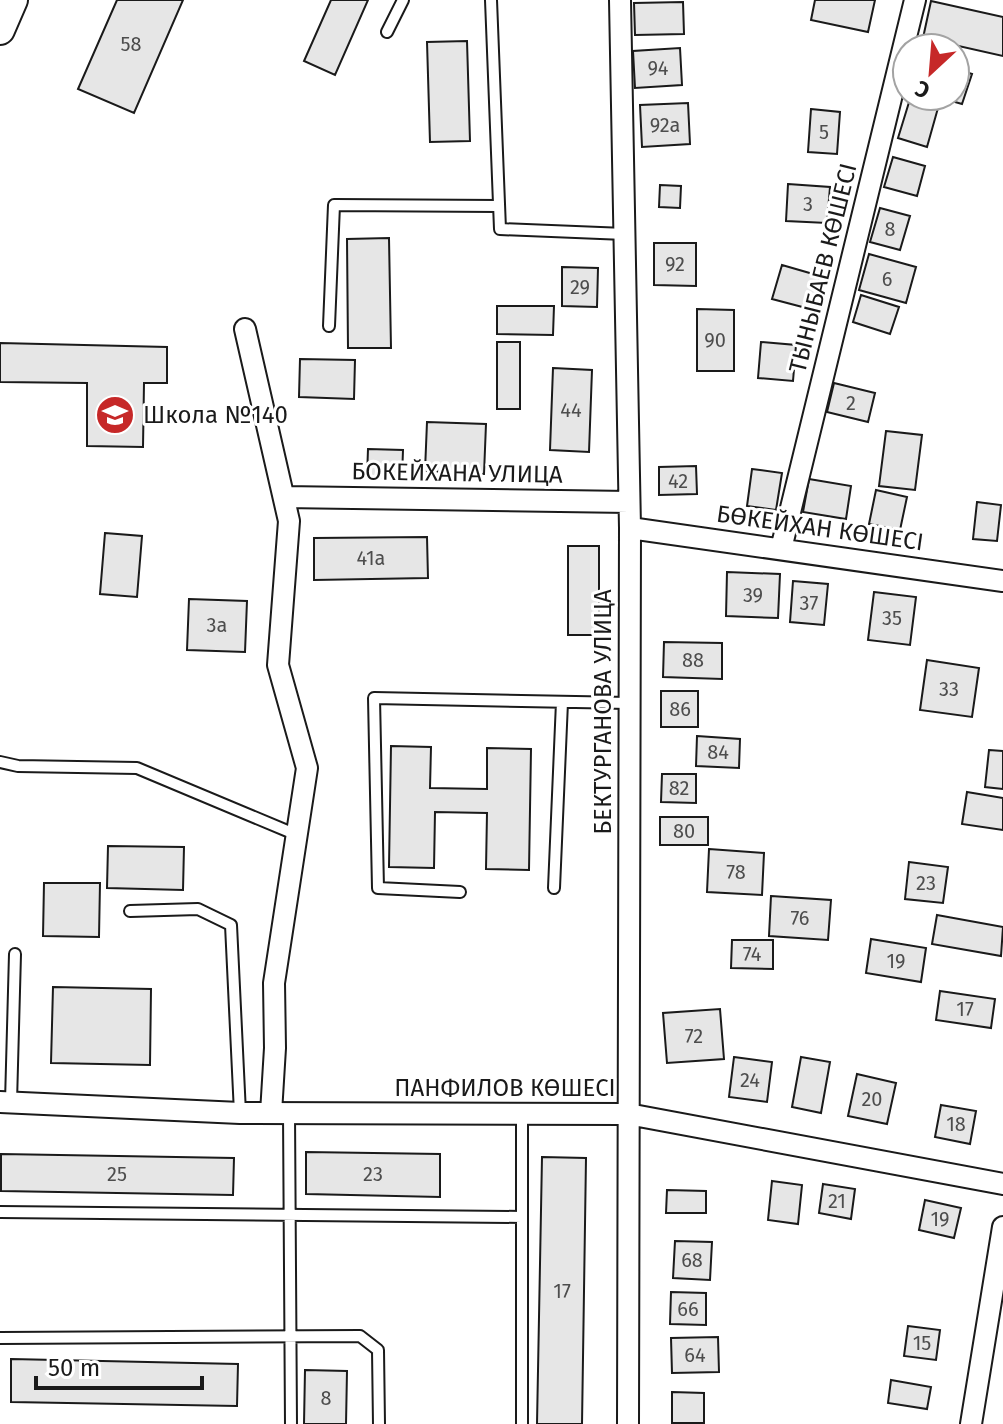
<svg xmlns="http://www.w3.org/2000/svg" width="1003" height="1424" font-family="'Fira Sans',sans-serif">
  <style>
    .building { fill: #e6e6e6; stroke: #1a1a1a; stroke-width: 2 }
    .lines { fill: none; stroke-linecap: round; stroke-linejoin: round }
    .service-casing { stroke: #1a1a1a; stroke-width: 14 }
    .minor-casing { stroke: #1a1a1a; stroke-width: 24 }
    .secondary-casing { stroke: #1a1a1a; stroke-width: 32 }
    .service { stroke: #fff; stroke-width: 10 }
    .minor { stroke: #fff; stroke-width: 20 }
    .secondary { stroke: #fff; stroke-width: 28 }
    .labels { text-anchor: middle; dominant-baseline: central; stroke-width: 6; stroke-linejoin: round; paint-order: stroke }
    .number-label { font-size: 20px; fill: #4d4d4d }
    .street-label { font-size: 24px; fill: #1a1a1a; stroke: #fff }
    .poi-label { font-size: 24px; fill: #1a1a1a; stroke: #fff; text-anchor: start }
  </style>
  <rect width="100%" height="100%" fill="#fff"/>
  <!-- building -->
  <path class="building" d="M117,0H183L134,113L78,89Z
    M331,0H368L335,75L304,61Z
    M815,0H875L868,32L811,20Z
    M931,1L1003,17V56L923,38Z
    M683,2L684,34L635,35L634,3Z
    M467,41L470,141L430,142L427,42Z
    M680,48L682,85L635,88L633,51Z
    M955,69L972,74L962,104L934,96H955Z
    M910,99L938,108L927,147L898,138Z
    M688,103L690,144L642,147L640,105Z
    M811,109L840,112L837,154L808,152Z
    M893,157L925,166L917,196L884,187Z
    M788,184L830,187L827,223L786,221Z
    M660,185L681,186L680,208L659,207Z
    M880,208L910,216L900,250L870,242Z
    M389,238L391,348H348L347,239Z
    M654,243H696V286L654,285Z
    M869,254L916,267L906,303L859,290Z
    M782,265L820,276L810,309L772,299Z
    M562,267L598,268L597,307L562,306Z
    M861,295L899,307L890,334L853,322Z
    M497,306H554L553,335L497,334Z
    M697,309L734,310V371H697Z
    M497,342H520V409H497Z
    M761,342L796,345L793,381L758,378Z
    M0,343L167,347V383H144L143,447L87,446V383L0,382Z
    M300,359L355,360L354,399L299,397Z
    M553,368L592,370L589,452L550,450Z
    M834,383L875,393L868,422L827,412Z
    M427,422L486,424L484,474L425,471Z
    M886,431L922,435L915,490L879,486Z
    M368,449L403,450L402,478L367,477Z
    M696,466L697,494L659,495V467Z
    M752,469L782,473L776,510L747,506Z
    M809,479L851,486L846,519L803,512Z
    M876,490L907,497L900,530L869,524Z
    M977,502L1001,505L997,541L973,539Z
    M105,533L142,536L137,597L100,594Z
    M427,537L428,578L314,580V538Z
    M568,546H599V635H568Z
    M727,572L780,574L778,618L726,616Z
    M793,581L828,584L824,625L790,622Z
    M874,592L916,597L910,645L868,640Z
    M189,599L247,601L245,652L187,650Z
    M664,642L722,643V679L663,677Z
    M927,660L979,668L972,717L920,710Z
    M661,691H698V727H661Z
    M697,736L740,739L739,768L696,766Z
    M391,746L431,747L430,788L487,789V748L531,749L529,870L486,869L487,813L435,812L434,868L389,867Z
    M989,750L1003,751V789L985,787Z
    M662,774H696V803L661,802Z
    M967,792L1003,798V830L962,824Z
    M660,817H708V845H660Z
    M108,846L184,847L183,890L107,888Z
    M709,849L764,853L762,895L707,892Z
    M909,862L948,867L943,903L905,899Z
    M44,883H100L99,937L43,936Z
    M771,896L831,900L828,940L769,936Z
    M937,915L1003,927L1001,956L932,944Z
    M871,939L926,948L921,982L866,973Z
    M732,940H773V969L731,968Z
    M53,987L151,989L150,1065L51,1063Z
    M940,991L995,999L991,1028L936,1020Z
    M720,1009L724,1059L667,1063L663,1013Z
    M734,1057L772,1062L767,1102L729,1097Z
    M801,1057L830,1062L821,1113L792,1107Z
    M857,1074L896,1083L887,1124L848,1116Z
    M941,1105L976,1111L970,1144L935,1137Z
    M306,1152L440,1154V1197L306,1194Z
    M1,1154L234,1158L233,1195L1,1191Z
    M542,1157L586,1158L582,1424H537Z
    M772,1181L802,1185L798,1224L768,1220Z
    M823,1184L855,1189L851,1219L819,1213Z
    M667,1190L706,1191V1213H666Z
    M925,1200L961,1208L954,1238L919,1230Z
    M675,1241L712,1242L710,1280L673,1278Z
    M671,1292L706,1293V1325L670,1324Z
    M908,1326L940,1330L936,1360L904,1356Z
    M718,1337L719,1372L672,1373L671,1338Z
    M11,1359L238,1364L237,1406L11,1402Z
    M305,1370L347,1371L346,1424H304Z
    M891,1380L931,1387L927,1409L888,1403Z
    M672,1392L704,1393V1423H672Z"/>
  <g class="lines">
    <defs>
      <path id="service" d="M491,0L500,229L625,234
        M387,32L403,0
        M329,326L334,205L499,206
        M0,762L18,766L137,768L297,835
        M554,888L562,702
        M460,892L378,888L374,698L629,703
        M130,911L198,909L231,925L240,1113
        M11,1102L15,954
        M289,1113L291,1424
        M0,1212L522,1217
        M0,1338L360,1336L378,1350L379,1424
        M522,1424V1114"/>
      <path id="minor" d="M620,0L630,528L628,1424
        M245,329L289,521L278,665L307,768L274,983L275,1048L271,1113
        M284,497L629,502
        M630,528L1003,581
        M781,549L915,0
        M0,1102L240,1113L628,1114L1003,1184
        M971,1424L1003,1227"/>
      <path id="secondary" d="M0,30L13,0"/>
    </defs>
    <!-- service casing -->
    <use href="#service" class="service-casing"/>
    <!-- minor casing -->
    <use href="#minor" class="minor-casing"/>
    <!-- secondary casing -->
    <use href="#secondary" class="secondary-casing"/>
    <!-- service -->
    <use href="#service" class="service"/>
    <!-- minor -->
    <use href="#minor" class="minor"/>
    <!-- secondary -->
    <use href="#secondary" class="secondary"/>
  </g>
  <!-- icons -->
  <defs>
    <symbol id="school-disc" viewBox="-11 -11 22 22"><circle r="9.5" fill="#c62828" stroke="#fff"/><path d="M0-5L7-2L0 1L-7-2ZM-4 1L0 2.5L4 1V4Q0 6-4 4Z" fill="#fff"/></symbol>
  </defs>
  <g fill-rule="evenodd">
    <use href="#school-disc" x="93" y="393" width="44" height="44"/>
  </g>
  <g class="labels">
    <!-- number labels -->
    <g class="number-label">
      <text x="131" y="44">58</text>
      <text x="658" y="68">94</text>
      <text x="665" y="125">92а</text>
      <text x="824" y="132">5</text>
      <text x="808" y="204">3</text>
      <text x="890" y="229">8</text>
      <text x="675" y="264">92</text>
      <text x="887" y="279">6</text>
      <text x="580" y="287">29</text>
      <text x="715" y="340">90</text>
      <text x="851" y="403">2</text>
      <text x="571" y="410">44</text>
      <text x="678" y="481">42</text>
      <text x="371" y="558">41а</text>
      <text x="753" y="595">39</text>
      <text x="809" y="603">37</text>
      <text x="892" y="618">35</text>
      <text x="217" y="625">3а</text>
      <text x="693" y="660">88</text>
      <text x="949" y="689">33</text>
      <text x="680" y="709">86</text>
      <text x="718" y="752">84</text>
      <text x="679" y="788">82</text>
      <text x="684" y="831">80</text>
      <text x="736" y="872">78</text>
      <text x="926" y="883">23</text>
      <text x="800" y="918">76</text>
      <text x="752" y="954">74</text>
      <text x="896" y="961">19</text>
      <text x="965" y="1009">17</text>
      <text x="694" y="1036">72</text>
      <text x="750" y="1080">24</text>
      <text x="872" y="1099">20</text>
      <text x="956" y="1124">18</text>
      <text x="117" y="1174">25</text>
      <text x="373" y="1174">23</text>
      <text x="837" y="1201">21</text>
      <text x="940" y="1219">19</text>
      <text x="692" y="1260">68</text>
      <text x="562" y="1291">17</text>
      <text x="688" y="1309">66</text>
      <text x="922" y="1343">15</text>
      <text x="695" y="1355">64</text>
      <text x="326" y="1398">8</text>
    </g>
    <!-- street labels -->
    <g class="street-label">
      <text transform="translate(823 268) rotate(-76)">ТЫНЫБАЕВ КӨШЕСІ</text>
      <text transform="translate(457 473) rotate(1)">БОКЕЙХАНА УЛИЦА</text>
      <text transform="translate(820 528) rotate(8)">БӨКЕЙХАН КӨШЕСІ</text>
      <text transform="translate(603 712) rotate(-90)">БЕКТУРГАНОВА УЛИЦА</text>
      <text x="505" y="1088">ПАНФИЛОВ КӨШЕСІ</text>
    </g>
    <!-- poi labels -->
    <g class="poi-label">
      <text x="143" y="415">Школа №140</text>
    </g>
  </g>
  <!-- north arrow -->
  <g transform="translate(931 72) rotate(206)"><circle r="38" fill="#ffffff" stroke="#a3a3a3" stroke-width="2"/>
  <path d="M0-6L14 30L0 20L-14 30Z" fill="#c62828"/>
  <text y="-12" font-size="22" font-weight="bold" text-anchor="middle" fill="#1a1a1a">С</text>
  </g>
  <!-- scale -->
  <path d="M36 1376v12h166v-12" fill="none" stroke="#1a1a1a" stroke-width="4"/>
  <text x="48" y="1376" font-size="24" fill="#1a1a1a" stroke="#ffffff" stroke-width="6" paint-order="stroke">50 m</text>
</svg>
